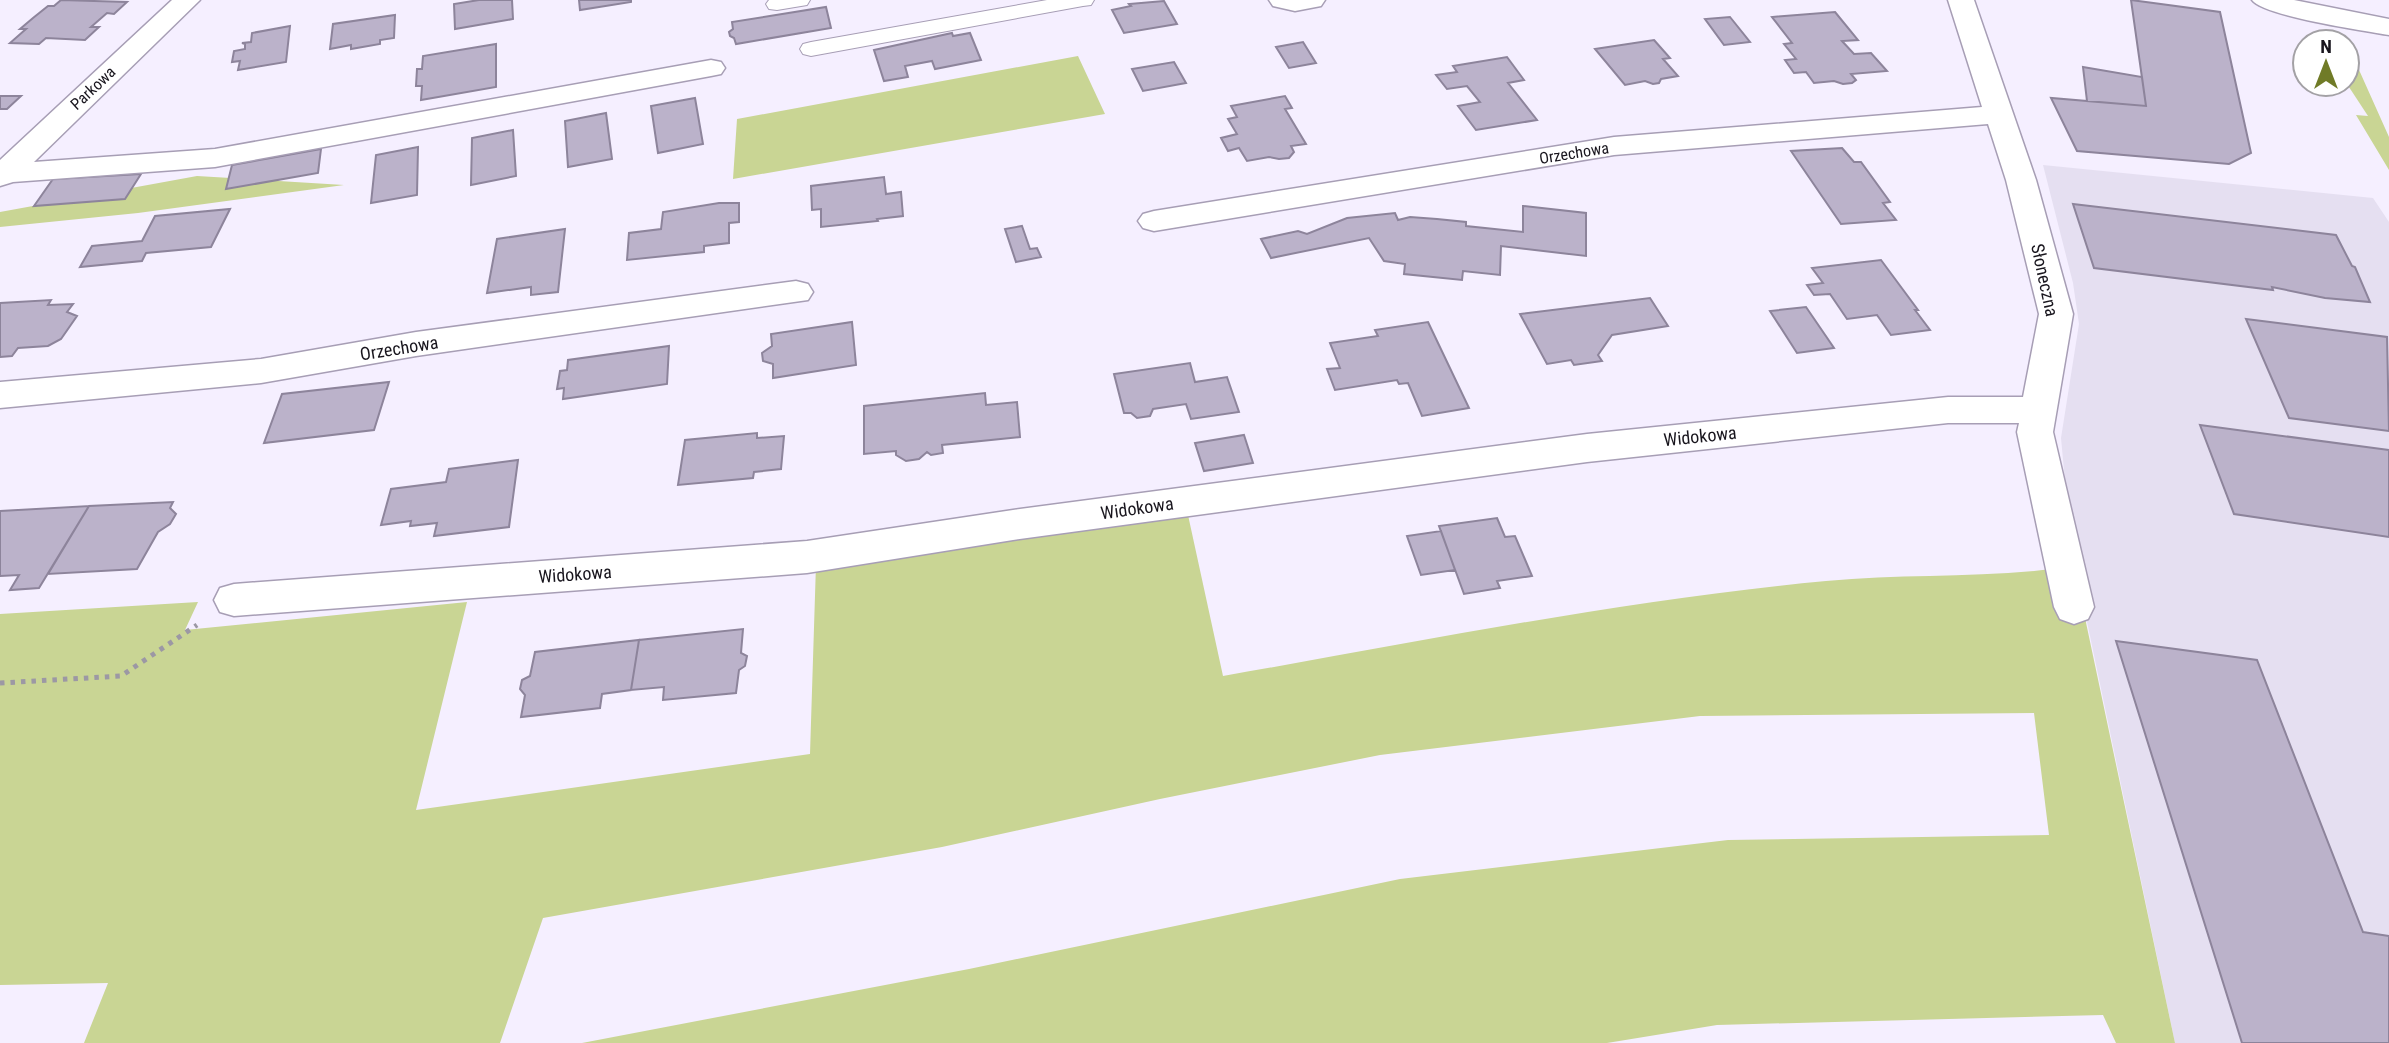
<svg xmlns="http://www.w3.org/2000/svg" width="2389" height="1043" font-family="'Roboto Condensed',sans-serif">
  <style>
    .built { fill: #e5dff1 }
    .green { fill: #c9d594 }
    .building { fill: #bbb2ca; stroke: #8d849b; stroke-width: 2 }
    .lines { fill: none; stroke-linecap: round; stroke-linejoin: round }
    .lane-casing { stroke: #a79eb5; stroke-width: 2 }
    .street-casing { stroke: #a79eb5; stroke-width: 3 }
    .path { stroke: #9c98a4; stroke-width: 5; stroke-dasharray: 4.5 6; stroke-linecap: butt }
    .lane { fill: #fff; fill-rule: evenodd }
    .street { fill: #fff; fill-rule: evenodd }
    .labels { text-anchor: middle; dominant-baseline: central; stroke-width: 5; stroke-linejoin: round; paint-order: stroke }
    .far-street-label { font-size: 16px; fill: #18151d; stroke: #fff }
    .street-label { font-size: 18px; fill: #18151d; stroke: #fff }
  </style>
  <rect width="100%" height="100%" fill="#f5efff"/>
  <!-- built -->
  <path class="built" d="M2043,165L2373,198L2389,222V1043H2175L2071,545L2061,438L2079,324L2073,283Z"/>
  <!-- green -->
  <path class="green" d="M2347,43L2389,137V170L2356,115L2368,116L2347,84Z
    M1078,56L1105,114L733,179L737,119Z
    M197,176L344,185L138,213L0,227V212Z
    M1188,515L1223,676C1423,641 1623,600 1826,581C1908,573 1992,579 2074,566L2175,1043H2116L2103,1015L1717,1025L1607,1043H582L969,969L1400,879L1728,840L2049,835L2034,713L1700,716L1380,755L1160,799L942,847L543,918L500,1043H84L108,983L0,985V614L198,602L185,630L467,602L416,810L810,754L816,564Z"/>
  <!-- building -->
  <path class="building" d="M61,0L127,2L114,14L107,13L91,27H99L85,40L46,38L39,44L10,43L26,29H20L33,18L48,6H54Z
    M479,0H512L513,19L455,29L454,4Z
    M579,0H631V2L580,10Z
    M2131,0L2220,12L2251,153L2229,164L2077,151L2051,98L2146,106Z
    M1164,1L1177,24L1124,33L1112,10L1131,6L1129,4Z
    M826,7L831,28L736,44L734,38L730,36L729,32L733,29L732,22Z
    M1835,12L1858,40L1842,41L1854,54L1871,53L1887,71L1851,74L1856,80L1852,83L1843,84L1834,81L1814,83L1806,72L1794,73L1785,60L1796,59L1784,44L1792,43L1772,17Z
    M395,15L394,38L380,40V44L351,49V45L330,49L333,24Z
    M1730,17L1750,42L1724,45L1705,19Z
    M290,26L286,62L238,70L240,61L232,62L234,51L245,49V44L242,43L251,42L252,33Z
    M952,33L953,36L970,33L981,60L935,69L932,61L905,66L908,77L884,81L874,50Z
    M1654,40L1670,58L1663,59L1678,76L1661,79L1659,83L1653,84L1645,81L1625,85L1595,49Z
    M1303,42L1316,63L1289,68L1276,47Z
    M496,44V87L421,100L422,86H416L417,69H422L423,56Z
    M1507,57L1524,80L1508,83L1537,120L1476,130L1458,106L1480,102L1467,86L1447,89L1436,75L1457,72L1453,66Z
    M1174,62L1186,83L1143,91L1132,69Z
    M2083,67L2142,77L2146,106L2087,101Z
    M0,96H21L7,109H0Z
    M1285,96L1292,108L1285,109L1306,144L1291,146L1294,152L1289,158L1279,159L1269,157L1247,161L1239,148L1228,151L1221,138L1237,134L1228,119L1237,117L1231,106Z
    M695,98L703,144L658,153L651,106Z
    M606,113L612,159L568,167L565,121Z
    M513,130L516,176L471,185L472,138Z
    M418,147L417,195L371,203L376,155Z
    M1842,148L1854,162H1861L1890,202L1883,203L1896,220L1841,224L1791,151Z
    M321,149L318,173L226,189L232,165Z
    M141,174L125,199L34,206L53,179Z
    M884,177L886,194L901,192L903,216L877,219L878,221L821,227V209L812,210L811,186Z
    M719,203H739V222L729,223V243L704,246V252L627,260L629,233L661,229L663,212Z
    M2073,204L2336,235L2352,266L2355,267L2370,302L2325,298L2272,287L2273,290L2094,268Z
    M1523,206L1586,213V256L1501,246L1500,275L1463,271L1462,280L1404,274L1405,264L1384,261L1369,238L1271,258L1261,239L1298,231L1307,234L1347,218L1395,213L1398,220L1410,217L1437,219L1466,222V226L1523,232Z
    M230,209L211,247L146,253L142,261L80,267L92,246L142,241L155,216Z
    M1022,226L1030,249L1037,248L1041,257L1016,262L1005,229Z
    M565,229L558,292L531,295V287L487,293L497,239Z
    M1881,260L1918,310H1915L1930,330L1891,335L1877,315L1847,319L1830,294L1814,295L1807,285L1823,283L1812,268Z
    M1650,298L1668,326L1612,335L1598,355L1602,361L1574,365L1571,360L1547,364L1520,314Z
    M51,300L48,305L73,304L67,312L77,316L61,339L48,346L18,348L12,356L0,357V303Z
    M1806,307L1834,348L1797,353L1770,311Z
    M2246,319L2387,337L2389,431L2289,418Z
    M852,322L856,365L773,378V364L763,361L762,353L772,346L771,334Z
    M1428,322L1469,408L1422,416L1408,383L1399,384L1397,380L1335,390L1327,369L1340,368L1330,343L1378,336L1375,330Z
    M669,346L667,384L563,399L564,388L557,389L560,371L567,370L568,360Z
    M1190,363L1195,382L1227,377L1239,412L1191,419L1186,404L1153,409L1150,416L1137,418L1131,413H1124L1114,374Z
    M389,382L374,430L264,443L282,394Z
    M985,393L986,405L1017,402L1020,437L942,445L943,453L931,455L927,452L919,459L906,461L896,455V451L864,454V406Z
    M2200,425L2389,450V537L2234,514Z
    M757,433V438L784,436L781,469L754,472L753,478L678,485L685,440Z
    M1244,435L1253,463L1204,471L1195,443Z
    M518,460L509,527L434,536L437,523L410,526L411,521L381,525L391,489L446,482L449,469Z
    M173,502L170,508L176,514L170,524L158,532L137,569L48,574L89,506Z
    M89,506L39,588L10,590L19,575L0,576V511Z
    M1497,518L1505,537L1515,536L1532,576L1497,581L1500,588L1464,594L1439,526Z
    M1441,531L1455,570L1421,575L1407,536Z
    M743,629L741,653L747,656L745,666L739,670L736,693L663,700L664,687L631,690L639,640Z
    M639,640L631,690L602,694L600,708L521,717L525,695L520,689L522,680L530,676L535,652Z
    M2116,641L2257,660L2363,932L2389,936V1043H2242Z"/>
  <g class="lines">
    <defs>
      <path id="lane" d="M769,0H810L807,5L777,10L769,9L766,4Z
        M1047,0H1094L1091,5L1083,6L811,56L803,54L800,49L803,44L811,42Z"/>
      <path id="street" d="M172,0H200L34,162L215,149L711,60L721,62L725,68L721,74L711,76L215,167L13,182L0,186V160Z
        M1269,0H1325L1321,6L1295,11L1273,6Z
        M1948,0H1974L2036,180L2073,314L2053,432L2094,607L2088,619L2074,624L2060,619L2054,607L2017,432L2019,423H1948L1587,462L1013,540L807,573L234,616L220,612L214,600L220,588L234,584L807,541L1013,510L1587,434L1948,397H2023L2039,314L2006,180L1988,124L1614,155L1154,231L1143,228L1138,221L1143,214L1154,211L1614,137L1982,107Z
        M2252,0H2294L2389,19V35C2365,31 2263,16 2252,0Z
        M796,281L808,284L813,292L808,300L416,356L261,383L0,408V382L261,359L416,332Z"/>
    </defs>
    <!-- lane casing -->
    <use href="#lane" class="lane-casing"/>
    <!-- street casing -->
    <use href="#street" class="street-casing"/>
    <!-- path -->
    <path class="path" d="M0,683L121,676L197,625"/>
    <!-- lane -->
    <use href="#lane" class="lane"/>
    <!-- street -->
    <use href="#street" class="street"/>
  </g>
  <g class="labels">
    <!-- far-street labels -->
    <g class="far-street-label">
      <text transform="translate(93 88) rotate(-43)">Parkowa</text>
      <text transform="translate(1574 153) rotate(-9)">Orzechowa</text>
    </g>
    <!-- street labels -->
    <g class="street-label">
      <text transform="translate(2045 280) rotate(78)">Słoneczna</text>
      <text transform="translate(399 348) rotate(-9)">Orzechowa</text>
      <text transform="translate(1700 436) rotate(-6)">Widokowa</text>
      <text transform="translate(1137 508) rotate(-8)">Widokowa</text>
      <text transform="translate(575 574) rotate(-4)">Widokowa</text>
    </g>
  </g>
  <!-- north arrow -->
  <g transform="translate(2326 63)"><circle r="33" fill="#ffffff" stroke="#a3a1a5" stroke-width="2"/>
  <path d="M0-5L12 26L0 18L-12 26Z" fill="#707b27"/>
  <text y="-10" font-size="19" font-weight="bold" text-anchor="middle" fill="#18151d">N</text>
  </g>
</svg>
